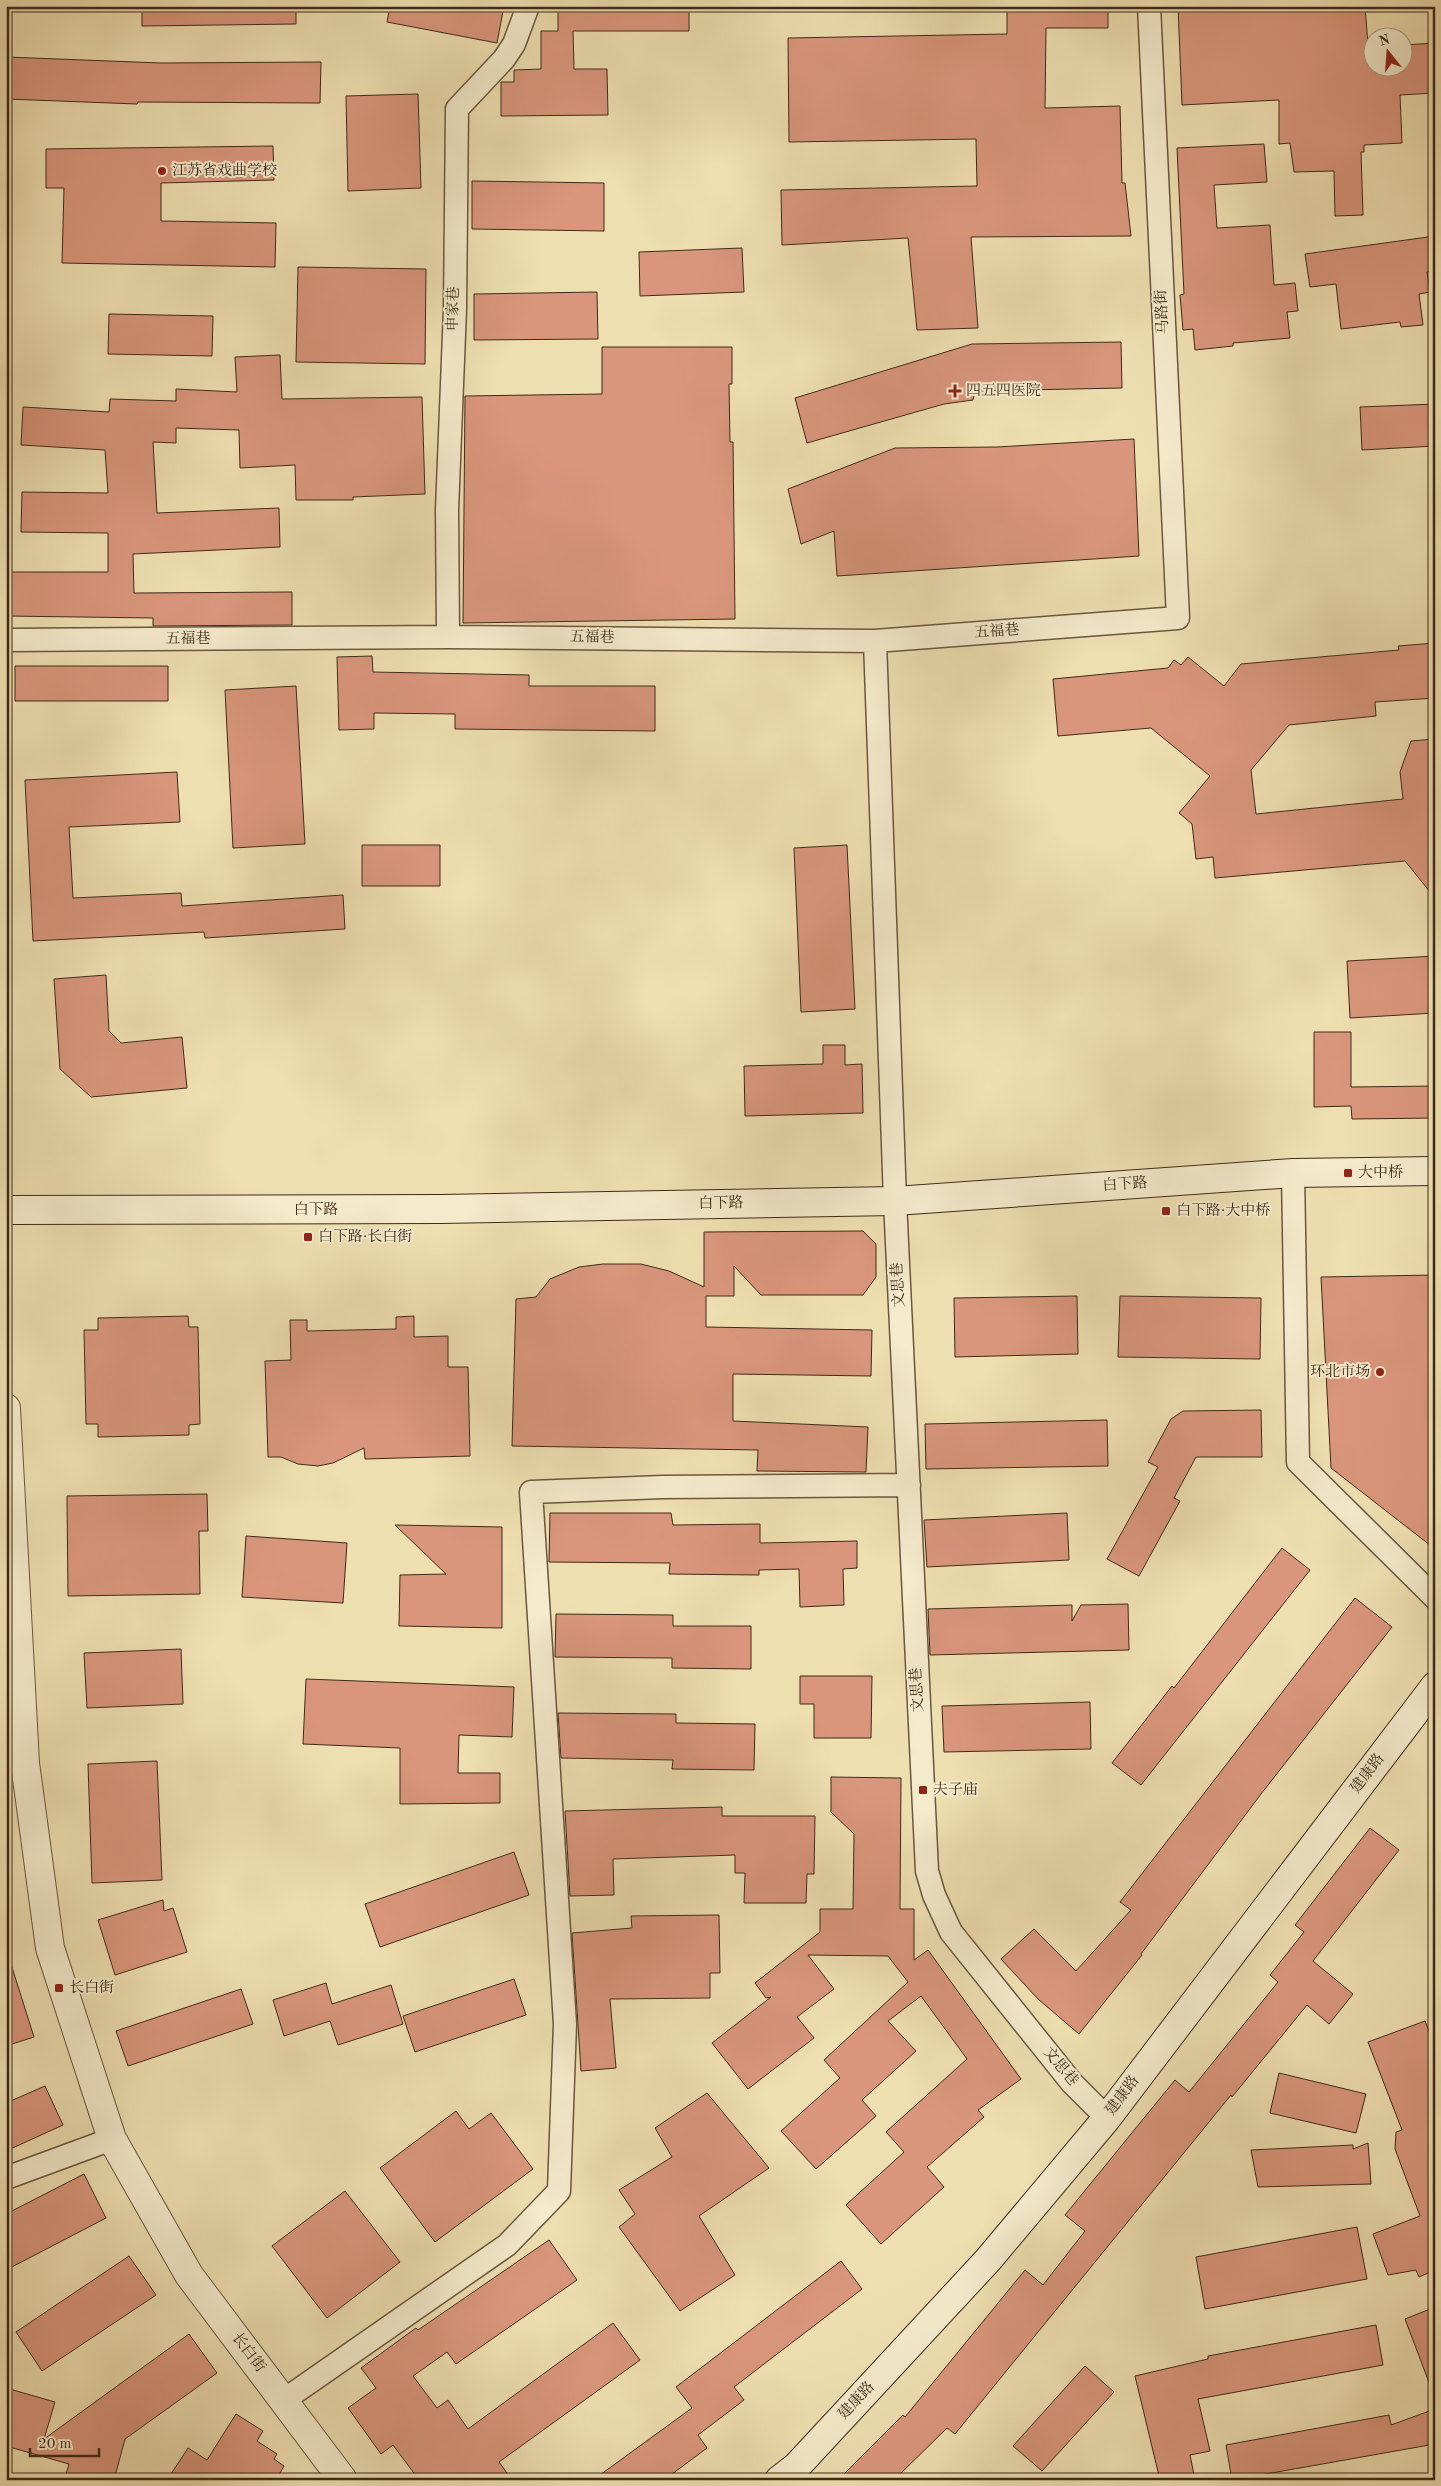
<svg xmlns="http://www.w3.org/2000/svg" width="1441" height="2486" font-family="'Old Standard TT','Noto Serif SC',serif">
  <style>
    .building { fill: #d9967c; stroke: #3e2a19 }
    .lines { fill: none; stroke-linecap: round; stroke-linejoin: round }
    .minor-casing { stroke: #6a573f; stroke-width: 25 }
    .tertiary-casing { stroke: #6a573f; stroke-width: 30 }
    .secondary-casing { stroke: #3e2a19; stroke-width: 30 }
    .minor { stroke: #f4eacc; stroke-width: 22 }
    .tertiary { stroke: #f4eacc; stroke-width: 28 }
    .secondary { stroke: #f4eacc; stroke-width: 28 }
    .poi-dot { fill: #8f2418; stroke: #f4eacc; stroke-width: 2 }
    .labels { text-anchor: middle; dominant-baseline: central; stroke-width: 4; stroke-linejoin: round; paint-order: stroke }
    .poi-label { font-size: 15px; fill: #3e2a19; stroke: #f4eacc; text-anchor: start }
    .street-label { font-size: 15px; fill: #3e2a19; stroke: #f4eacc }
  </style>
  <rect width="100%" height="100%" fill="#eedfb1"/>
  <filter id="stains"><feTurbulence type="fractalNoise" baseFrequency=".004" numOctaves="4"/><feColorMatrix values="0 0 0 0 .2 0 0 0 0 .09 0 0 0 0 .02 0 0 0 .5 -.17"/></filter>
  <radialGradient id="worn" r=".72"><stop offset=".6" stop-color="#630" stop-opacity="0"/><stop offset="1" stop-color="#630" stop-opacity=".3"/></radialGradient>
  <!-- building -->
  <path class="building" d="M142,6H296V24L142,26Z
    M390,6H504L497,43L387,22Z
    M558,6H689V31H573L574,69H607L608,115L501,116V82H514V70L541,69V31H558Z
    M1007,6H1108V28H1046L1045,108L1120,106L1122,183H1125L1131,236L971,237L978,328L917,330L908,238L782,245L781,190L977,186L976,139L789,142L788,38L1007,34Z
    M1178,6H1365L1369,58H1374V68H1404V45L1435,43V93L1400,95L1402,143L1364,145V152H1361L1363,215L1335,216L1334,171L1294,172L1290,143L1279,144V100L1182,105Z
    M6,57L161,63L321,62L320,103L138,102L137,104L6,99Z
    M418,94L421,188L348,191L346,96Z
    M1264,144L1267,182L1214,185L1217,228L1270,225L1274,285L1295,283L1298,311L1287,312L1290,338L1233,343V346L1195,350L1193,329L1183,330L1180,295L1184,294L1177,148Z
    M273,146L274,180L161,183V221L276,223L275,267L62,263L64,188H46V149Z
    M472,181L604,183V231L472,229Z
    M1435,236V271L1427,272L1430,292L1419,294L1423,325L1401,327L1400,322L1341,329L1336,284L1310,287L1305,254Z
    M742,248L744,292L640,296L639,252Z
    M298,267L426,269L425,364L296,362Z
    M597,292L598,339L474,340V294Z
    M109,314L213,316L212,356L108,354Z
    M1121,342L1122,388L975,391L973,400L944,404L807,443L795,398L972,344Z
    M602,347H732V384H729L730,442H733L735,619L463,623L465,396L602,394Z
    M280,355L282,399L422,397L425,494L353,497V500H296L295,465L240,468L239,430L176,428V443L153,442L157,513L279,508L280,547L133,554L134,593L292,592V625L153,626V618L6,616V572H108V533L21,532L22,492L108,493L105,450L21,445L23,407L109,412L110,399L176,401V389L237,392L235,357Z
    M1435,404V446L1362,450L1360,407Z
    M1134,439L1139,556L837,576L834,531L801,544L788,489L895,448L997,447Z
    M1435,643V698L1375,702L1376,716L1289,725L1251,770L1256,814L1403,799L1400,772L1411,741L1435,739V898L1405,861L1215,878L1213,857L1196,859L1192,824L1179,813L1210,776L1151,728L1058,736L1053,679L1168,668L1174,660L1181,665L1188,657L1224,686L1241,664L1399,650L1398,646Z
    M372,656L373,672L529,675V686H655V731L455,729V714L374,713V729L339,730L337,657Z
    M15,666H168V701H15Z
    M296,686L305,844L233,848L225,690Z
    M177,772L180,822L69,827L73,898L181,893L182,906L343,895L345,929L205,938L204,932L33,941L25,780Z
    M362,845H440V886H362Z
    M847,845L855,1009L801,1012L794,848Z
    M1435,956V1013L1350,1018L1347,961Z
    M106,975L109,1031L121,1043L182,1037L187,1088L91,1097L60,1069L54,979Z
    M1314,1032H1351V1087L1435,1086V1118L1352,1119L1351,1106L1314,1107Z
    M823,1045H845V1065L862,1064L863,1113L745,1116L744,1066L823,1064Z
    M863,1231L876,1244V1277L863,1295H761L734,1266V1296H706V1327L872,1330L871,1376L733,1374V1421L868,1427L866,1472L757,1471L758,1450L512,1446L516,1299L536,1297L550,1279L579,1267L603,1264H641L669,1271L704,1287V1232Z
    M1435,1275V1549L1331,1468L1321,1277Z
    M1077,1296L1078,1354L955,1357L954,1298Z
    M1120,1296L1261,1298L1260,1359L1118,1357Z
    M188,1316L189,1327H198L200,1424L189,1425V1435L98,1437V1424H86L84,1330H98V1318Z
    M414,1316V1337L448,1336V1367H468L470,1456L365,1459L364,1448L333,1463L318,1466L298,1464L281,1457H268L265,1361L291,1360L290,1320H307V1331L396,1329V1317Z
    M1261,1410L1262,1457H1196L1174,1498L1180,1501L1139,1576L1107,1559L1158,1467L1148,1462L1171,1419L1183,1411Z
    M1107,1420L1108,1466L926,1469L925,1424Z
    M207,1494L208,1531H199L200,1594L68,1596L67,1496Z
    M550,1513H671L673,1525L760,1524V1543L857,1541V1568L843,1569L844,1605L800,1607L799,1569L759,1570V1575L669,1574L670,1563L549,1562Z
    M1067,1513L1069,1560L927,1567L924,1520Z
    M395,1525L502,1527V1628L399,1626L400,1575L446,1574Z
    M246,1536L347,1543L343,1603L242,1597Z
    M1282,1548L1310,1570L1141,1785L1112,1763L1172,1686L1174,1688Z
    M1355,1598L1392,1627L1261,1794L1141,1954L1142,1955L1079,2034L1038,1999L1001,1959L1034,1929L1076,1971L1131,1910L1120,1902Z
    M1128,1604L1129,1650L930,1655L928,1609L1072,1605V1621L1081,1605Z
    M556,1614L673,1615V1626H751V1669L672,1668V1658L555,1657Z
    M181,1649L183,1704L87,1708L84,1653Z
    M800,1676H872L871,1738H814V1704H800Z
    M306,1679L514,1687L512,1737L459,1735L458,1773H500V1803L400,1804V1748L303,1744Z
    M1090,1702L1091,1749L944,1752L942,1706Z
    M558,1713L676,1714V1723L755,1724L754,1770L672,1769L673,1760L561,1758Z
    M157,1761L162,1880L92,1883L88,1764Z
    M831,1777L901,1778L900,1909H914V1960L928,1950L1021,2079L978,2110L984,2117L927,2167L944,2187L881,2244L846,2205L904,2152L886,2132L967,2059L921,1996L888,2021L916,2051L862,2100L876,2116L816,2169L781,2131L840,2078L824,2060L908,1982L888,1956L808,1955L834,1989L797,2017L814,2038L748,2089L712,2043L771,1997L766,1998L755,1983L820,1932V1909H853L854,1834L831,1812Z
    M722,1807V1816H815L814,1874H807L806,1903H744L745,1873H735V1855L613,1859L614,1895L570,1896L565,1811Z
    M1370,1828L1399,1850L1313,1961L1353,1994L1329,2024L1307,2005L1232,2097L1231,2095L955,2434L947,2428L894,2480H838L903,2415L905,2417L1025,2270L1043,2285L1085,2231L1065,2215L1175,2080L1189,2092L1278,1982L1270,1975L1304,1932L1295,1925Z
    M514,1852L529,1895L380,1947L365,1904Z
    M163,1900L164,1911L173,1908L187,1952L115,1975L98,1920Z
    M719,1915L720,1973H710V1998L610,1999L616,2068L581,2071L572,1933L632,1928L631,1916Z
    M10,1961L34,2037L6,2046V1962Z
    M514,1979L526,2015L415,2052L403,2016Z
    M326,1983L332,2004L391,1985L403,2024L338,2045L330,2021L284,2036L273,2000Z
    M241,1989L253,2024L128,2066L116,2031Z
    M1425,2021L1435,2047V2270L1419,2277L1416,2270L1388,2275L1373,2234L1420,2216L1395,2149L1396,2132L1402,2130L1368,2042Z
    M1279,2073L1366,2094L1356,2133L1270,2113Z
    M45,2086L63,2125L6,2151V2103Z
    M707,2093L769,2168L699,2216L735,2275L680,2311L619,2227L635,2214L619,2190L672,2157L655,2128Z
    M456,2111L469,2129L491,2113L533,2169L435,2242L380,2168Z
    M1368,2143L1371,2184L1258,2187L1251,2150L1353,2145V2149Z
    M84,2174L106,2218L6,2270V2214Z
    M345,2191L400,2262L327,2318L272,2246Z
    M1357,2227L1367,2279L1205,2309L1196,2257Z
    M549,2240L577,2280L456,2364L447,2352L413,2376L437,2408L448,2400L468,2429L613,2323L640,2360L499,2462L512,2480H419L393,2445L381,2454L348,2408L376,2388L361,2368L416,2328L418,2330Z
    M129,2256L156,2295L42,2371L16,2332Z
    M841,2261L862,2289L734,2387L744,2400L698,2435L707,2448L664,2480H593L692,2408L676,2387Z
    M1435,2307V2393H1433L1405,2319Z
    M1376,2325L1383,2365L1198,2399L1210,2451L1190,2455L1195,2480H1160L1135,2376L1208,2359V2356Z
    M189,2334L217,2373L125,2439L114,2480H90L66,2474L69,2464L6,2446V2388L55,2402L44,2439Z
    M1085,2366L1114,2392L1042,2471L1013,2446Z
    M1435,2409V2444L1232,2480L1226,2445L1389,2415L1391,2425Z
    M236,2414L263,2431L257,2441L277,2454L274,2459L284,2466L276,2480H167L188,2448L207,2460Z"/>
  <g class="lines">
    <defs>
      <path id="minor" d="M448,637L447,510L455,309L457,109L504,59L514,44L528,6
        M6,640L448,637L875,641L1178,618L1149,6
        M875,641L895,1201L927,1871L934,1895L951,1932L1072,2083L1107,2118
        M1293,1173L1298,1462L1435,1598
        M6,2178L112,2139
        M284,2400L507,2245L559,2191L565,2024L531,1492L663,1487L909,1485"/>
      <path id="tertiary" d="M6,1408L25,1763L50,1948L112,2139L189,2275L343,2480"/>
      <path id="secondary" d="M6,1210L441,1209L895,1201L1293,1173L1435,1171
        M779,2480L797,2466L988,2260L1107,2118L1435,1686"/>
    </defs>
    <!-- minor casing -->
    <use href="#minor" class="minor-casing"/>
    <!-- tertiary casing -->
    <use href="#tertiary" class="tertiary-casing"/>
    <!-- secondary casing -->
    <use href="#secondary" class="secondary-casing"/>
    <!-- minor -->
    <use href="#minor" class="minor"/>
    <!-- tertiary -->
    <use href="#tertiary" class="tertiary"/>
    <!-- secondary -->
    <use href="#secondary" class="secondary"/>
  </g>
  <!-- markers -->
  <g class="poi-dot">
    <circle cx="162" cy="171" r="5"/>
    <path d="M952.5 383.5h5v5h5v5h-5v5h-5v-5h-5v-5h5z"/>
    <rect x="1343" y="1168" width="10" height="10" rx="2.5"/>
    <rect x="1161" y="1206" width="10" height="10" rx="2.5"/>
    <rect x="303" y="1232" width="10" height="10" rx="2.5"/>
    <circle cx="1380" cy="1372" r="5"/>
    <rect x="918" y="1785" width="10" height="10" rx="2.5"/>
    <rect x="54" y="1983" width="10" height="10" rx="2.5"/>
  </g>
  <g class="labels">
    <!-- poi labels -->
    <g class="poi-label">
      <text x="172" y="171">江苏省戏曲学校</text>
      <text x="966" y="391">四五四医院</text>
      <text x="1358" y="1173">大中桥</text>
      <text x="1176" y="1211">白下路·大中桥</text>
      <text x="318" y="1237">白下路·长白街</text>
      <text x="1370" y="1372" text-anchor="end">环北市场</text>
      <text x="933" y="1790">夫子庙</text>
      <text x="69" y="1988">长白街</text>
    </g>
    <!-- street labels -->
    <g class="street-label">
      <text transform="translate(454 309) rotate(-89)">申家巷</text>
      <text transform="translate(1163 312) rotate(-93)">马路街</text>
      <text transform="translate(997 632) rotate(-4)">五福巷</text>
      <text transform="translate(592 638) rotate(1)">五福巷</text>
      <text x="188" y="639">五福巷</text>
      <text transform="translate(1125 1185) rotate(-4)">白下路</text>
      <text transform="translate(721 1204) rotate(-1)">白下路</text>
      <text x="316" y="1210">白下路</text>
      <text transform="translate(899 1285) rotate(-93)">文思巷</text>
      <text transform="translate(918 1690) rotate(-93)">文思巷</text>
      <text transform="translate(1368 1774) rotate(-53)">建康路</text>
      <text transform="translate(1060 2067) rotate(50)">文思巷</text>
      <text transform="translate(1123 2096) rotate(-53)">建康路</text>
      <text transform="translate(248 2353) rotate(53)">长白街</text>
      <text transform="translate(857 2401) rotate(-47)">建康路</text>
    </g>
  </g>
  <!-- margin -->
  <rect width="1441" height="2486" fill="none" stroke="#eedfb1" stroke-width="25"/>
  <rect x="8" y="8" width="1426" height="2471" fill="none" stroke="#3e2a19" stroke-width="2.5"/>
  <rect x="12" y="12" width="1416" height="2461" fill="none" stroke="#3e2a19"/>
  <!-- north arrow -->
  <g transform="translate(1388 52) rotate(343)"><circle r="24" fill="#f4eacc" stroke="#ab9d84"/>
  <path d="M0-4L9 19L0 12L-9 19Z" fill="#8f2418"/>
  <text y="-8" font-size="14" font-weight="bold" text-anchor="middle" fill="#3e2a19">N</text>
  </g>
  <!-- scale -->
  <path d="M30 2448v8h69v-8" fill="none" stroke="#3e2a19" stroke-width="2.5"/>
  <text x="38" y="2448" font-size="15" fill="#3e2a19" stroke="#f4eacc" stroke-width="4" paint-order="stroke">20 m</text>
  <rect width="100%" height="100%" filter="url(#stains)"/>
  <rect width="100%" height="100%" fill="url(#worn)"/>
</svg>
